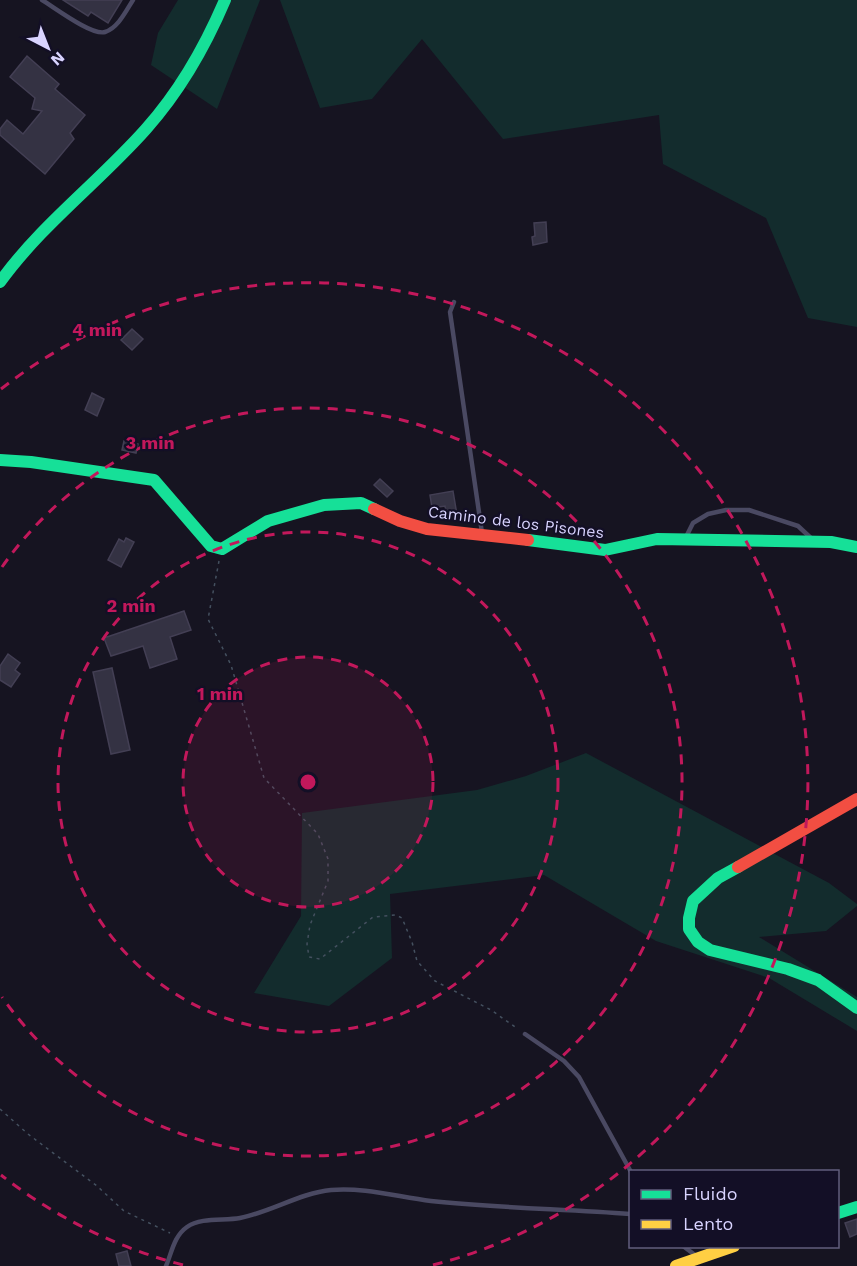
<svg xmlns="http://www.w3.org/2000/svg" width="857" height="1266" font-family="'Work Sans',sans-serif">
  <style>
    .green { fill: #132c2d }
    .building { fill: #343243; stroke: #433f54; stroke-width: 1.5 }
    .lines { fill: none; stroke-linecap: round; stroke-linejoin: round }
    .path { stroke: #44505f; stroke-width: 1.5; stroke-dasharray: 3 4.5; stroke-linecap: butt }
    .lane { stroke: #4a4962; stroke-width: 4.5 }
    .fast { stroke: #16e098; stroke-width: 12 }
    .slow { stroke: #ffcf43; stroke-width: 12 }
    .jam { stroke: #f24e42; stroke-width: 12 }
    .ring { fill: none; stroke: #c2185b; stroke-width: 3; stroke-dasharray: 10 8 }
    .labels { text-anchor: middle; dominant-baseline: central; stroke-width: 4.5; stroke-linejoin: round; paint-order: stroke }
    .street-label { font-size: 16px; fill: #d9d4ff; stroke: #130f26 }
    .centre { fill: #c2185b; stroke: #130f26; stroke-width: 3 }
    .ring-label { font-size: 18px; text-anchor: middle; font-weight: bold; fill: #c2185b; stroke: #130f26; stroke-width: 4.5; stroke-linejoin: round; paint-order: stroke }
  </style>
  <rect width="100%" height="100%" fill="#161421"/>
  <!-- green -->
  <path class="green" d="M178,0H260L217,109L151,65L158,33Z
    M280,0H857V327L808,318L766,218L663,164L659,115L503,139L422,39L372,99L320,108Z
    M586,753L829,883L857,904V906L826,931L759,937L857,997V1031L769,978L656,941L544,875L390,894L392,958L329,1006L254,993L301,916L302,813L477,790L526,776Z"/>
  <!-- building -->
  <path class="building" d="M63,0H122L108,23L91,12L88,16Z
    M27,56L59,84L55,89L85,115L70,133L74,139L45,174L0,135V129L7,120L23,134L42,111L32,109L35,98L10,77Z
    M546,222L547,242L533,245L532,237L535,236L534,223Z
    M132,329L143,339L132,350L121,340Z
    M92,393L104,399L97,416L85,410Z
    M124,441L138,444L136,453L122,450Z
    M380,479L393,491L387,497L374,485Z
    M453,491L457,515L447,517L445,506L432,508L430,495Z
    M126,538L134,542L121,567L108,560L119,539L124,542Z
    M184,611L191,630L170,637L177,659L150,668L143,646L111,656L104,638Z
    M8,654L20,663L15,670L20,674L11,687L0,680V666Z
    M112,668L130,750L111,754L93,672Z
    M857,1219V1234L850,1237L845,1223Z
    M127,1251L131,1266H119L116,1254Z"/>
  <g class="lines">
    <!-- path -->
    <path class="path" d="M219,561L208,619L231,665L264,778L318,834L328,859V881L310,925L307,944L309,957L320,959L373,917L396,915L402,918L412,942L417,961L435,981L491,1010L518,1029
      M0,1109L28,1134L97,1186L124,1211L170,1233"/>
    <!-- lane -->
    <path class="lane" d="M42,0C54,7 92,36 105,32C118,28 126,11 133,0
      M454,302L450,312L482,533
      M685,539L693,523L708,514L726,510H749L798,526L812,539
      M525,1034L564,1061L579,1077L631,1172
      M683,1246L695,1255
      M166,1266C172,1252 174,1236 187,1227C201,1217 224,1221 240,1218C271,1212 300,1193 331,1190C364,1187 398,1197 431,1201C497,1208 564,1209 630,1214"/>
    <!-- fast -->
    <path class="fast" d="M0,282C42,224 99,182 146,129C180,91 205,47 225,0
      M0,460L31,462L154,480L211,546L222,549L268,521L324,505L361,503L374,509
      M528,540L605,550L657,539L831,542L857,547
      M738,867L718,878L693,901L689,918V929L698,942L710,950L788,969L818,980L857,1008
      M838,1213L857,1207"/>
    <!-- slow -->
    <path class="slow" d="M676,1266L734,1246"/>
    <!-- jam -->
    <path class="jam" d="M374,509L400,521L427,529L528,540
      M738,867L857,799"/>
  </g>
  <!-- distance rings -->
  <circle cx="308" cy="782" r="125" fill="#c2185b" fill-opacity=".12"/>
  <g class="ring">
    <circle cx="308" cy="782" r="125"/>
    <circle cx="308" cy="782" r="250"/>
    <path d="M2 567A374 374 0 1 1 2 997"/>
    <path d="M183 1265A499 499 0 0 1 1 1175M1 389A499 499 0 1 1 433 1265"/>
  </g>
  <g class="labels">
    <!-- street labels -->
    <g class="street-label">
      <text transform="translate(516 522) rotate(7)">Camino de los Pisones</text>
    </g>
  </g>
  <circle cx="308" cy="782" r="9" class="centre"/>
  <g class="ring-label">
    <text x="97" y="336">4 min</text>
    <text x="150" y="449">3 min</text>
    <text x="131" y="612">2 min</text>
    <text x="220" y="700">1 min</text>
  </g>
  <!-- legend -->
  <rect x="629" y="1170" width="210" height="78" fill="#130f26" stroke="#625e7d" stroke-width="1.5"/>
  <rect x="641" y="1190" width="30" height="9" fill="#16e098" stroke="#625e7d" stroke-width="1.5"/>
  <text x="683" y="1200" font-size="18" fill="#d9d4ff">Fluido</text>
  <rect x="641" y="1220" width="30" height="9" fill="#ffcf43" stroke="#625e7d" stroke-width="1.5"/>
  <text x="683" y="1230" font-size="18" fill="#d9d4ff">Lento</text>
  <!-- north arrow -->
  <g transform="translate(48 48) rotate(138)" stroke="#130f26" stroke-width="4.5" paint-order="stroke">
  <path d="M0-4.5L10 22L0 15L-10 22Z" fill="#d9d4ff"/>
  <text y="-9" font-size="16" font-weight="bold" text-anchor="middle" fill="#d9d4ff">N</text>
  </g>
</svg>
